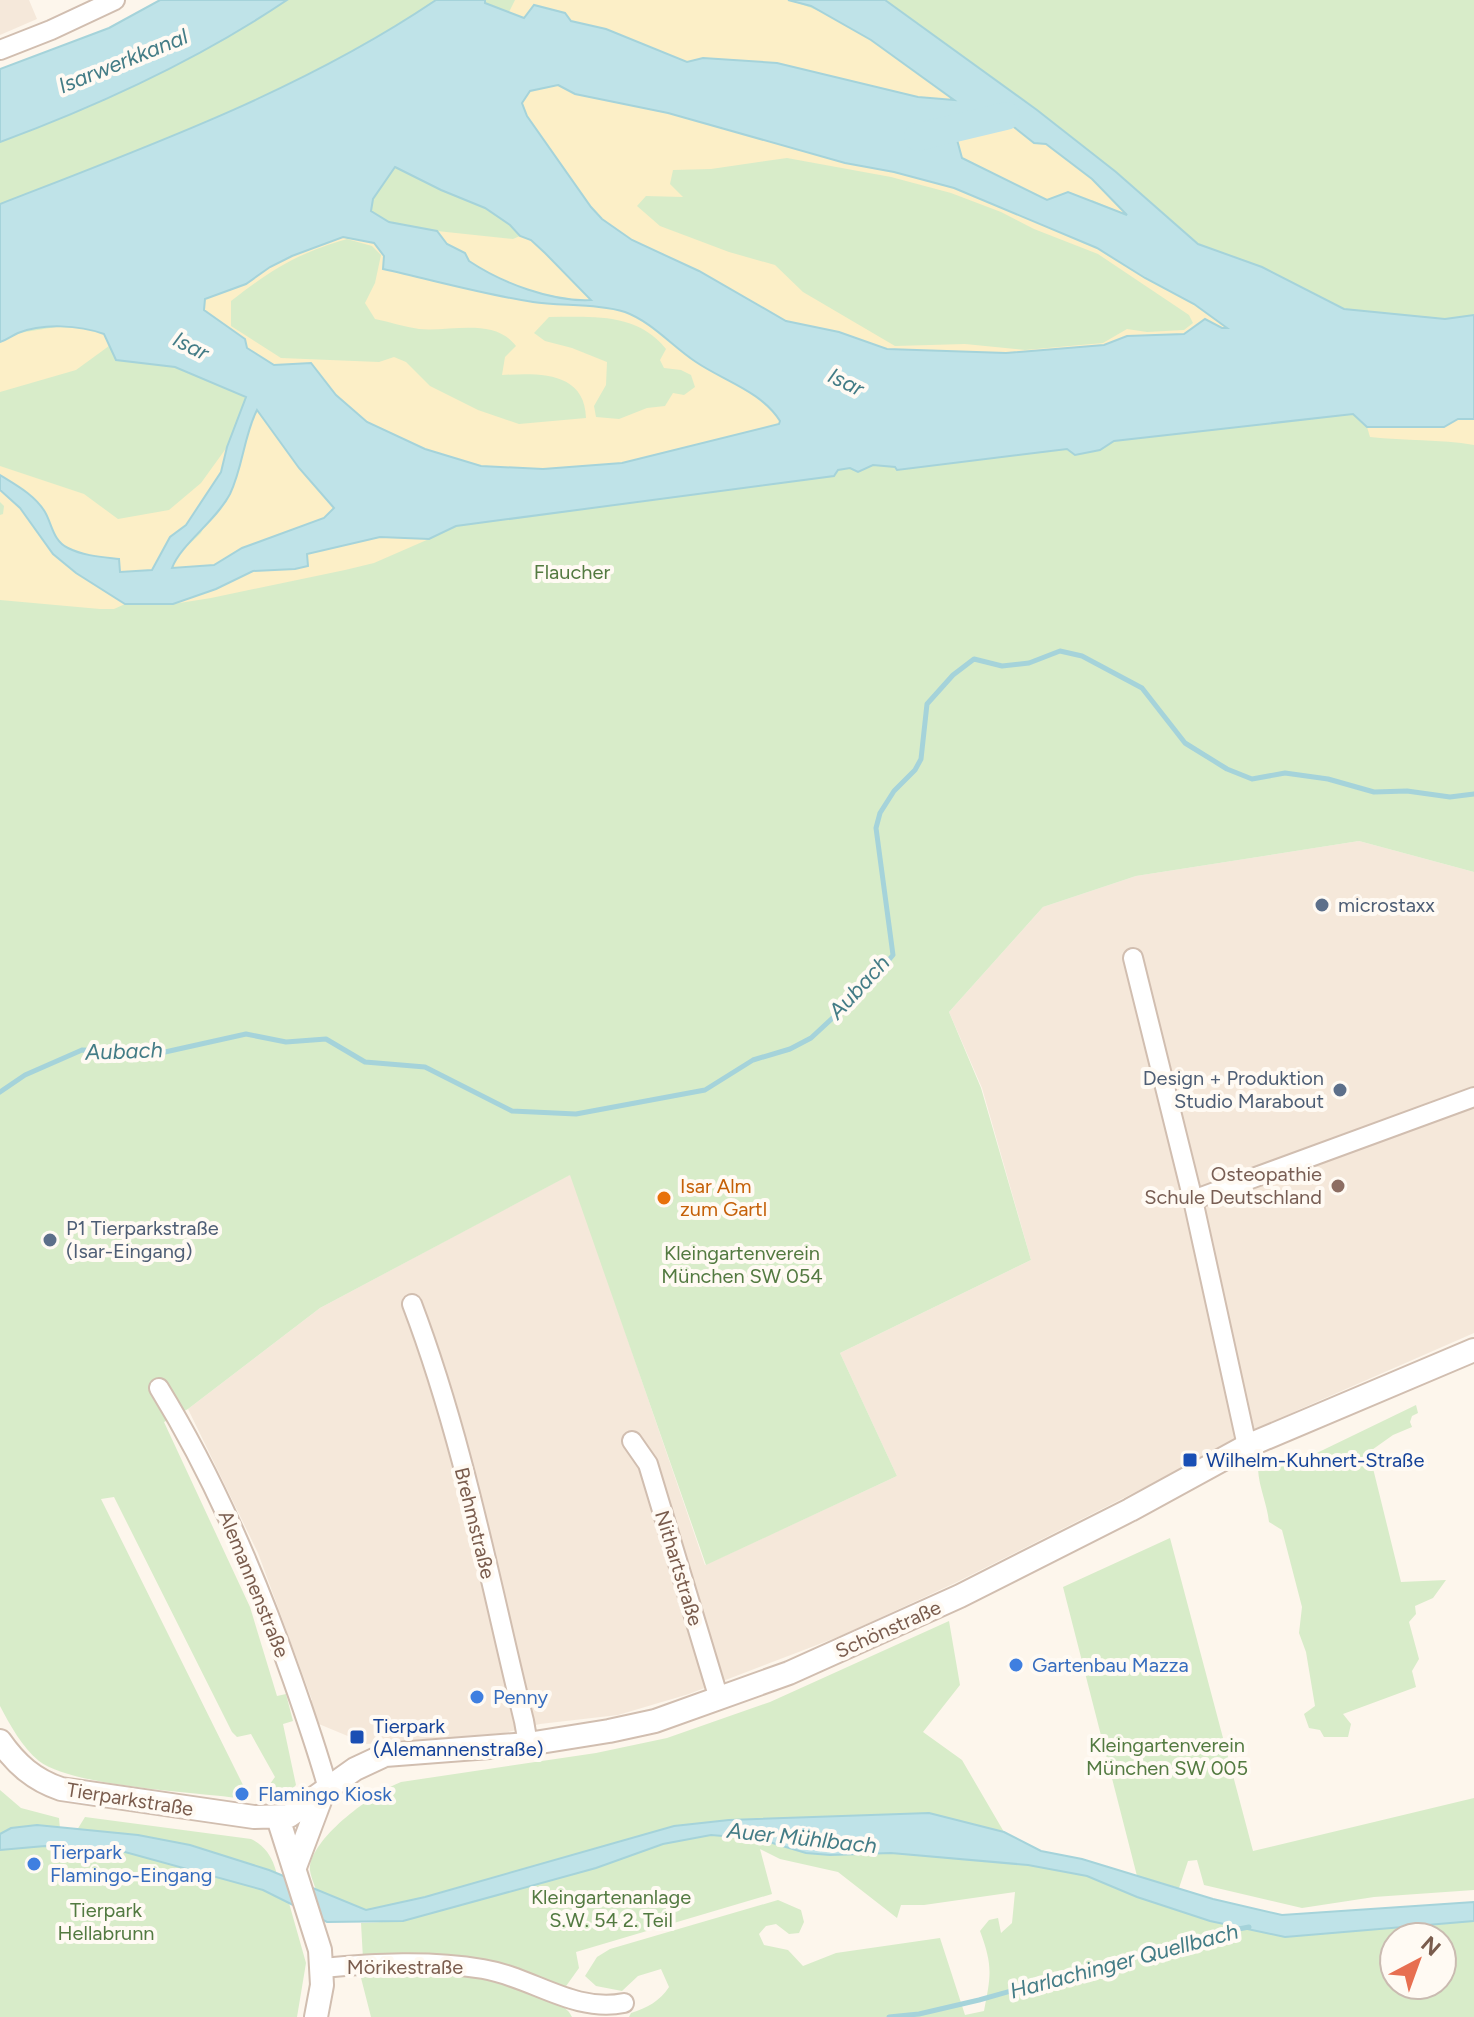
<svg xmlns="http://www.w3.org/2000/svg" width="1474" height="2017" font-family="Figtree,sans-serif">
  <style>
    .residential { fill: #f5e8da }
    .green { fill: #d8ecc9; fill-rule: evenodd }
    .sand { fill: #fcefc7; fill-rule: evenodd }
    .water { fill: #bfe3e8; stroke: #a5d3da; stroke-width: 2; fill-rule: evenodd }
    .lines { fill: none; stroke-linecap: round; stroke-linejoin: round }
    .stream { stroke: #a5d3da; stroke-width: 5 }
    .river { stroke: #bfe3e8; stroke-width: 28 }
    .minor-casing { stroke: #d1beb0; stroke-width: 22 }
    .tertiary-casing { stroke: #d1beb0; stroke-width: 26 }
    .minor { stroke: #fff; stroke-width: 18 }
    .tertiary { stroke: #fff; stroke-width: 22 }
    .service-dot { fill: #5c6f8a; stroke: #fffaf3; stroke-width: 3 }
    .education-dot { fill: #8d6e63; stroke: #fffaf3; stroke-width: 3 }
    .food-dot { fill: #e8710a; stroke: #fffaf3; stroke-width: 3 }
    .transit-dot { fill: #1a4fb4; stroke: #fffaf3; stroke-width: 3 }
    .shop-dot { fill: #3f7fe0; stroke: #fffaf3; stroke-width: 3 }
    .labels { text-anchor: middle; dominant-baseline: central; stroke-width: 8; stroke-linejoin: round; paint-order: stroke }
    .park-label { font-size: 20px; fill: #537a41; stroke: #fffaf3 }
    .service-label { font-size: 20px; fill: #4e5e75; stroke: #fffaf3; text-anchor: start }
    .education-label { font-size: 20px; fill: #785e54; stroke: #fffaf3; text-anchor: end }
    .food-label { font-size: 20px; fill: #c56008; stroke: #fffaf3; text-anchor: start }
    .transit-label { font-size: 20px; fill: #164399; stroke: #fffaf3; text-anchor: start }
    .street-label { font-size: 20px; fill: #7a5c4d; stroke: #fffaf3 }
    .shop-label { font-size: 20px; fill: #366cbe; stroke: #fffaf3; text-anchor: start }
    .water-label { font-size: 22px; font-style: italic; fill: #437c86; stroke: #fffaf3 }
  </style>
  <rect width="100%" height="100%" fill="#fdf6ec"/>
  <!-- residential -->
  <path class="residential" d="M0,0H29L37,19L0,35Z
    M1359,841L1474,872V1333L1298,1410L957,1582L843,1635L689,1694L618,1715L540,1724L504,1733L367,1744L314,1722L307,1702L312,1700L258,1553L188,1409L320,1308L571,1174L705,1565L897,1476L840,1353L1031,1260L982,1088L949,1012L1043,907L1136,876Z"/>
  <!-- green -->
  <path class="green" d="M160,0H1474V872L1359,841L1136,876L1043,907L949,1012L981,1088L1031,1260L840,1353L897,1476L706,1565L570,1175L320,1308L188,1409L164,1422L250,1607L277,1696L286,1694L293,1721L283,1724L296,1785L287,1794L275,1797L265,1791L275,1777L251,1734L237,1737L232,1732L114,1497L101,1499L244,1787L235,1790L237,1798C193,1792 71,1786 39,1761C22,1747 10,1725 0,1706V69L109,28Z
    M1416,1405L1418,1413L1412,1416L1410,1422L1412,1427L1393,1435L1369,1452L1401,1582L1446,1580L1433,1598L1415,1606L1416,1614L1409,1622L1419,1659L1412,1671L1416,1687L1343,1714L1351,1724L1348,1737H1324L1320,1730L1309,1728L1304,1714L1315,1706L1306,1652L1299,1633L1302,1607L1282,1530L1269,1522C1267,1503 1259,1488 1258,1469L1292,1465Z
    M1170,1538L1253,1851L1474,1798V1890L1374,1897L1302,1908L1204,1885L1197,1860L1188,1861L1179,1888L1137,1876L1063,1587Z
    M949,1621L960,1685L923,1732L962,1760L1004,1832L929,1813L729,1820L674,1826L425,1897L366,1910L316,1890C314,1883 309,1873 310,1866C315,1835 372,1794 401,1782L596,1753L667,1738L770,1702Z
    M0,1790L21,1808L59,1818L60,1829L77,1830L85,1817L251,1839C276,1851 277,1876 282,1899L289,1903L306,1963L297,2017H0Z
    M711,1835L759,1839L806,1853L830,1855L891,1853L1028,1865L1087,1876L1137,1897L1210,1921L1390,1927L1474,1921V2017H629L631,2013C647,2008 660,2001 669,1987L661,1969L638,1976L622,1991L596,1986L585,1976L597,1957L610,1949L778,1900L801,1910L804,1922L799,1933L789,1934L776,1924L766,1926L759,1934L764,1945L788,1950L803,1966L836,1953L940,1938L965,2015L984,2011C991,1975 993,1966 980,1931L989,1920L998,1918L1001,1933L1012,1923L1015,1892L924,1905H901L897,1918L838,1872L780,1859L760,1849L772,1894L576,1952L579,1968L564,1989C486,1953 446,1955 363,1959L361,1923L403,1921L596,1868L663,1844ZM1394,1937H1442V1985H1394Z
    M437,1971C466,1975 561,1990 572,2017H371L360,1974Z"/>
  <!-- sand -->
  <path class="sand" d="M515,0H788C850,17 904,63 956,100L918,97L777,63L703,58L687,62L606,29L571,21L565,13L535,5L524,18L509,12Z
    M559,85L575,94L668,113L845,163L894,172L954,188L1097,248L1145,278L1194,304L1228,328H1222L1205,319L1184,334L1127,336L1104,345L1006,353L887,349L839,332L786,321L699,271L632,240L602,219L591,207L527,116L522,103L530,91ZM787,158L891,177L951,193L1001,212L1034,229L1098,254L1189,315L1193,323L1184,330L1147,332L1127,329L1103,343L1025,350L965,344L895,346L803,292L775,265L729,252L660,226L637,206L646,196L683,197L670,184L673,170L711,169Z
    M997,121L1010,124L1034,143H1046L1092,179L1129,216L1092,200H1047L962,158L952,125Z
    M437,231L513,239L520,236L531,240L592,300C563,301 477,282 465,253L447,244Z
    M343,236L374,243L384,256L383,268C433,280 482,294 533,302C560,306 601,304 625,312C652,322 672,346 696,362C724,381 761,391 780,421L779,424L622,463L543,469L481,466L425,449L367,422L336,395L311,363L274,365L247,348L204,310L205,299L246,284L270,267L292,256ZM347,239L372,246L381,255L375,283L365,303L375,319C390,322 405,327 419,329C451,332 494,317 516,346L505,357L502,375C538,373 585,371 586,418L519,424L478,410L430,386L406,362L394,357L379,362L281,358L231,326V301C272,269 296,254 347,239ZM549,317C591,317 637,312 666,349L660,360L664,368L681,370L691,375L695,387L684,395L673,393L665,406L647,408L619,419L596,417L594,406L606,385L607,362L572,348L545,341L534,333Z
    M56,327L88,328L104,334L109,346L76,370L0,392V342L19,333Z
    M256,409L299,468L334,507L325,518L242,548L214,565L171,568L177,556L201,533Z
    M1458,419H1474V445C1440,439 1405,441 1370,437L1367,427H1443Z
    M227,447L221,472L186,525L170,537L153,570L120,572L119,559C102,557 83,556 68,548C53,541 52,524 45,512C35,495 16,485 0,475V466L84,494L118,519L169,510L201,483Z
    M0,490L20,508L52,552L76,573L125,604L114,609H100L0,600V515L3,514L4,506L0,502Z
    M380,537L429,539L374,563L345,570L211,598L173,604L216,589L253,571L295,569L307,566L306,554Z"/>
  <!-- water -->
  <path class="water" d="M160,0H287C198,60 100,105 0,142V69L109,28Z
    M436,0H485V3L524,18L534,5L565,13L571,21L606,29L687,62L703,58L777,63L918,97L954,100L871,40L811,6L788,0H885L1037,110L1116,172L1198,244L1262,267L1344,309L1445,319L1474,315V419H1458L1444,427H1367L1353,414L1114,441L1100,450L1075,455L1067,449L897,470L895,467L873,465L858,472L850,468L838,470L834,476L456,526L429,539L380,537L307,554L308,566L295,569L253,571L216,589L173,604H125L76,573L53,554L20,508L0,490V475C16,485 35,495 45,512C52,524 53,541 68,548C84,556 102,557 119,559L120,572L152,570L170,537L186,525L221,472L227,447L246,397L175,367L116,360L104,334C79,325 43,323 18,333C11,336 7,340 0,342V204C149,146 303,90 436,0ZM558,85L575,94L668,113L845,163L894,172L954,188L1097,248L1145,278L1194,304L1227,328H1222L1205,319L1184,334L1127,336L1104,345L1006,353L887,349L839,332L786,321L699,271L632,240L602,219L591,207L527,116L522,103L530,91ZM997,121L1010,124L1034,143L1046,144L1092,179L1127,215L1068,192L1047,200L962,158L953,125ZM395,167L441,190L485,208L510,225L520,236L531,240L545,253L591,300C552,302 502,283 469,261L465,253L447,244L437,231L389,222L371,211L373,199ZM343,237L374,243L384,256L383,269C433,280 482,294 533,302C560,306 601,304 625,312C652,322 672,346 696,362C724,381 761,391 780,421L779,424L622,463L543,469L481,466L425,449L367,422L336,395L311,363L274,365L247,348L245,339L204,310L205,299L246,284L270,267L292,256ZM257,410L299,468L334,508L324,518L242,548L214,565L172,568C181,544 216,521 230,494C243,467 244,435 257,410Z
    M929,1813L1004,1832L1041,1851L1082,1859L1213,1899L1282,1915L1474,1902V1921L1285,1937L1210,1921L1137,1897L1087,1876L1028,1865L891,1853L830,1855L806,1853L759,1839L711,1835L663,1844L596,1868L403,1921L327,1922L263,1890L125,1852L45,1846L0,1850V1834L11,1828L37,1825L138,1835L190,1845L269,1870L366,1910L425,1897L674,1826L729,1820Z"/>
  <g class="lines">
    <!-- stream -->
    <path class="stream" d="M0,1092L25,1075L82,1050L114,1051L130,1047L165,1052L246,1034L286,1042L326,1039L365,1062L425,1067L512,1111L576,1114L705,1090L753,1060L790,1049L811,1038L865,988L893,955L876,828L880,813L894,791L915,770L921,759L927,704L953,675L974,659L1002,666L1029,663L1060,651L1082,656L1142,688L1185,743L1227,769L1252,779L1285,773L1328,779L1374,792L1407,791L1450,797L1474,794
      M889,2017L919,2014L979,2000L1213,1934L1249,1927"/>
    <!-- river -->
    <path class="river" d="M918,137L1006,116"/>
    <defs>
      <path id="minor" d="M0,50L51,30L115,0
        M1133,958L1193,1200L1247,1446
        M1193,1200L1474,1097
        M412,1304C463,1438 490,1582 524,1721L528,1744
        M159,1388C215,1479 257,1578 292,1678C305,1715 318,1752 328,1789
        M632,1441L648,1464L719,1699
        M322,1968C376,1963 430,1960 483,1969C532,1977 573,2013 624,2003"/>
      <path id="tertiary" d="M0,1741C16,1764 34,1780 61,1789L254,1817L289,1816L355,1769L385,1755L528,1744L609,1731L655,1721L789,1673L960,1596L1130,1510L1247,1446L1474,1350
        M278,1818L320,1950L322,1985L316,2017
        M295,1867L321,1798L327,1791"/>
    </defs>
    <!-- minor casing -->
    <use href="#minor" class="minor-casing"/>
    <!-- tertiary casing -->
    <use href="#tertiary" class="tertiary-casing"/>
    <!-- minor -->
    <use href="#minor" class="minor"/>
    <!-- tertiary -->
    <use href="#tertiary" class="tertiary"/>
  </g>
  <!-- markers -->
  <g class="service-dot">
    <circle cx="1322" cy="905" r="8"/>
    <circle cx="1340" cy="1090" r="8"/>
    <circle cx="50" cy="1240" r="8"/>
  </g>
  <circle class="education-dot" cx="1338" cy="1186" r="8"/>
  <circle class="food-dot" cx="664" cy="1198" r="8"/>
  <g class="transit-dot">
    <rect x="1182" y="1452" width="16" height="16" rx="4"/>
    <rect x="349" y="1729" width="16" height="16" rx="4"/>
  </g>
  <g class="shop-dot">
    <circle cx="1016" cy="1665" r="8"/>
    <circle cx="477" cy="1697" r="8"/>
    <circle cx="242" cy="1794" r="8"/>
    <circle cx="34" cy="1864" r="8"/>
  </g>
  <g class="labels">
    <!-- park labels -->
    <g class="park-label">
      <text x="572" y="572">Flaucher</text>
      <text x="742" y="1253">Kleingartenverein<tspan x="742" dy="23">München SW 054</tspan></text>
      <text x="1167" y="1745">Kleingartenverein<tspan x="1167" dy="23">München SW 005</tspan></text>
      <text x="611" y="1897">Kleingartenanlage<tspan x="611" dy="23">S.W. 54 2. Teil</tspan></text>
      <text x="106" y="1910">Tierpark<tspan x="106" dy="23">Hellabrunn</tspan></text>
    </g>
    <!-- service labels -->
    <g class="service-label">
      <text x="1338" y="905">microstaxx</text>
      <text x="1324" y="1078" text-anchor="end">Design + Produktion<tspan x="1324" dy="23">Studio Marabout</tspan></text>
      <text x="66" y="1228">P1 Tierparkstraße<tspan x="66" dy="23">(Isar-Eingang)</tspan></text>
    </g>
    <!-- education labels -->
    <g class="education-label">
      <text x="1322" y="1174">Osteopathie<tspan x="1322" dy="23">Schule Deutschland</tspan></text>
    </g>
    <!-- food labels -->
    <g class="food-label">
      <text x="680" y="1186">Isar Alm<tspan x="680" dy="23">zum Gartl</tspan></text>
    </g>
    <!-- transit labels -->
    <g class="transit-label">
      <text x="1206" y="1460">Wilhelm-Kuhnert-Straße</text>
      <text x="373" y="1726">Tierpark<tspan x="373" dy="23">(Alemannenstraße)</tspan></text>
    </g>
    <!-- street labels -->
    <g class="street-label">
      <text transform="translate(475 1523) rotate(76)">Brehmstraße</text>
      <text transform="translate(679 1568) rotate(73)">Nithartstraße</text>
      <text transform="translate(254 1584) rotate(68)">Alemannenstraße</text>
      <text transform="translate(888 1629) rotate(-24)">Schönstraße</text>
      <text transform="translate(130 1799) rotate(9)">Tierparkstraße</text>
      <text x="405" y="1967">Mörikestraße</text>
    </g>
    <!-- shop labels -->
    <g class="shop-label">
      <text x="1032" y="1665">Gartenbau Mazza</text>
      <text x="493" y="1697">Penny</text>
      <text x="258" y="1794">Flamingo Kiosk</text>
      <text x="50" y="1852">Tierpark<tspan x="50" dy="23">Flamingo-Eingang</tspan></text>
    </g>
    <!-- water labels -->
    <g class="water-label">
      <text transform="translate(123 61) rotate(-22)">Isarwerkkanal</text>
      <text transform="translate(191 346) rotate(27)">Isar</text>
      <text transform="translate(846 382) rotate(26)">Isar</text>
      <text transform="translate(859 987) rotate(-47)">Aubach</text>
      <text transform="translate(124 1051) rotate(-2)">Aubach</text>
      <text transform="translate(802 1838) rotate(6)">Auer Mühlbach</text>
      <text transform="translate(1124 1961) rotate(-15)">Harlachinger Quellbach</text>
    </g>
  </g>
  <!-- north arrow -->
  <g transform="translate(1418 1961) rotate(41)"><circle r="38" fill="#fffaf3" stroke="#cabbb1" stroke-width="2"/>
  <path d="M0-6L14 30L0 20L-14 30Z" fill="#e76f51"/>
  <text y="-12" font-size="22" font-weight="bold" text-anchor="middle" fill="#7a5c4d">N</text>
  </g>
</svg>
